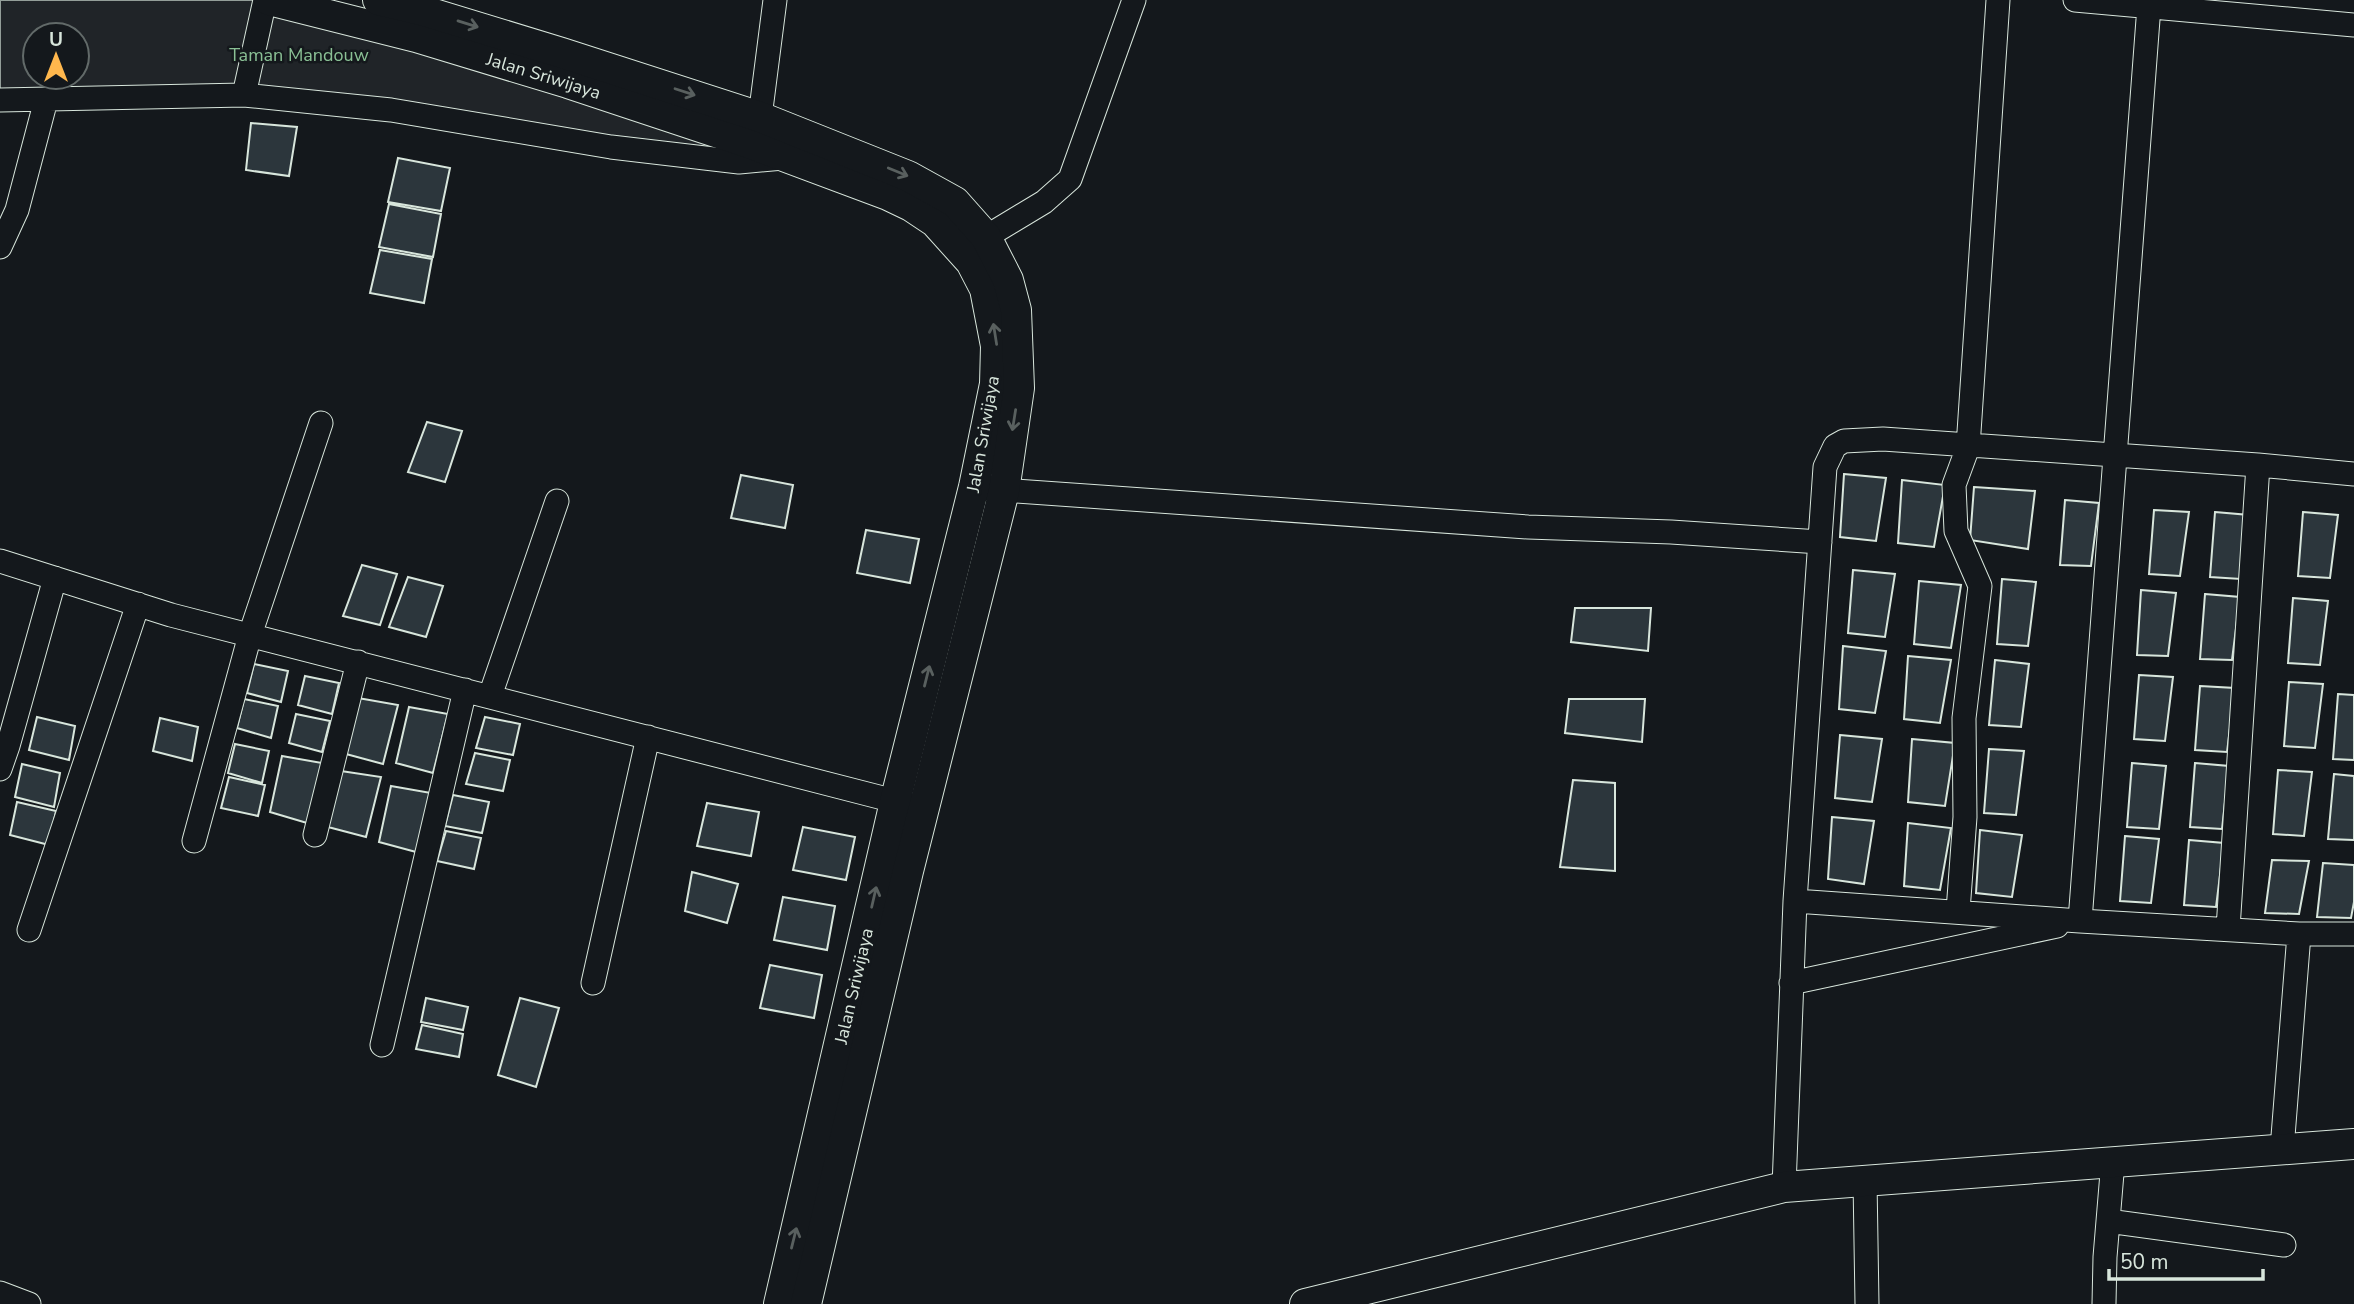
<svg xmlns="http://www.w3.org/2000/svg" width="2354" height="1304" font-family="'Nunito Sans',sans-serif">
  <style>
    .green { fill: #202428; stroke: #939e99; stroke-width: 2; fill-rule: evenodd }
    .building { fill: #2c363c; stroke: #d8e6dc; stroke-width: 2 }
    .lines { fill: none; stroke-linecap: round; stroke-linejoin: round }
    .minor-casing { stroke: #d8e6dc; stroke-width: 25 }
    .major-casing { stroke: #d8e6dc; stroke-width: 32 }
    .minor { stroke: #14181c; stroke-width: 23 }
    .major { stroke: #14181c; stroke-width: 30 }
    .oneway { stroke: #59605f }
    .labels { text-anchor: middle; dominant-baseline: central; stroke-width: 5; stroke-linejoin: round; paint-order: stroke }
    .park-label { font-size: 18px; fill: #8ac095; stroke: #14181c }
    .street-label { font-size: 18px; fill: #d8e6dc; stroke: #14181c }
  </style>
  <rect width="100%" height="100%" fill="#14181c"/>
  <!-- green -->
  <path class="green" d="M0,0H256L242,92L0,98ZM35,35H77V77H35Z
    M266,1L782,156L246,93Z"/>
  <!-- building -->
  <path class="building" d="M251,123L297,127L289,176L246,170Z
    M398,158L450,168L441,211L388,202Z
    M389,204L441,214L433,257L379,247Z
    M380,250L432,259L424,303L370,293Z
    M427,422L462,431L445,482L408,472Z
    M1844,474L1886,478L1876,541L1840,537Z
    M741,475L793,485L785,528L731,518Z
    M1902,480L1945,485L1934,547L1898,543Z
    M1974,487L2035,491L2028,549L1970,540Z
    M2065,500L2099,503L2091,566L2060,565Z
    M2154,510L2189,512L2180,576L2149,574Z
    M2215,512L2249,515L2241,579L2210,577Z
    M2303,512L2338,515L2330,578L2298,576Z
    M866,530L919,539L910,583L857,573Z
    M362,565L397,574L380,625L343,616Z
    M1853,570L1895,574L1885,637L1848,633Z
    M408,577L443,586L426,637L389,627Z
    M2002,579L2036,582L2028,646L1997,644Z
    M1919,581L1961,585L1951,648L1914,644Z
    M2141,590L2176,593L2168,656L2137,655Z
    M2205,594L2240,597L2232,660L2200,659Z
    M2293,598L2328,601L2320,665L2288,663Z
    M1575,608H1651L1648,651L1571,642Z
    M1843,646L1886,651L1875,713L1839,709Z
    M1908,656L1951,660L1940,723L1904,719Z
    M1995,660L2029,664L2021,727L1989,725Z
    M254,664L288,671L281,702L247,693Z
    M2139,675L2173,677L2165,741L2134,739Z
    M305,676L339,683L332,714L298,705Z
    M2289,682L2323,684L2315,748L2284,746Z
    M2200,686L2235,688L2227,752L2195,750Z
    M2338,694L2354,695V760L2333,759Z
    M358,698L398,705L383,764L346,754Z
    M244,699L278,706L271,738L237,728Z
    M1569,699H1645L1642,742L1565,733Z
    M409,707L448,714L433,773L396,763Z
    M296,714L330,721L322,752L289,743Z
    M37,717L75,726L69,760L29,750Z
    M485,717L520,724L513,755L476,748Z
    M160,718L198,727L192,761L153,751Z
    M1840,735L1882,739L1872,802L1835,798Z
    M1912,739L1955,743L1945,806L1908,802Z
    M235,744L269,751L262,783L228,773Z
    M1989,749L2024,751L2016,815L1984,813Z
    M475,753L510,760L503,791L466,784Z
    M282,756L322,763L307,823L270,812Z
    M2132,763L2166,766L2159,829L2127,827Z
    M2195,763L2229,766L2222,829L2190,827Z
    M22,764L60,773L54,807L15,797Z
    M2278,770L2312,772L2304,836L2273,834Z
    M341,771L381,777L366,837L328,827Z
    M2334,774L2354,776V840L2328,839Z
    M229,777L265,785L258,816L221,808Z
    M1573,780L1615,783V871L1560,867Z
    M391,786L431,793L416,852L379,842Z
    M453,795L489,802L482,833L445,826Z
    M17,802L56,811L49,845L10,835Z
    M707,803L759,812L751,856L697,846Z
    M1832,817L1874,821L1864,884L1828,879Z
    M1908,823L1951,828L1940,890L1904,886Z
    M803,827L855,837L846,880L793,870Z
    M1980,830L2022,835L2012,897L1976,893Z
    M446,831L481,838L474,869L437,861Z
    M2125,836L2159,839L2151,903L2120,901Z
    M2189,840L2224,843L2216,907L2184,905Z
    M2272,860L2309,861L2299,914L2265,913Z
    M2323,863L2354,865V902L2351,918L2317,917Z
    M692,872L738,884L727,923L685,911Z
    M783,897L835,906L827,950L774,940Z
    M770,965L822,975L814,1018L760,1008Z
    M426,998L468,1007L463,1030L421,1022Z
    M520,998L559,1008L536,1087L498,1075Z
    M422,1025L463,1034L459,1057L416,1049Z"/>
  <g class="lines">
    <defs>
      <path id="minor" d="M2075,0L2354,25
        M244,95L265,0
        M0,100L244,95L391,110L611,147L739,162L783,158
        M760,117L775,0
        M986,237L1044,202L1070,179L1134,0
        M0,247L17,210L46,100
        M2258,465L2354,474
        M988,489L1528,527L1671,532L1820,542
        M0,561L171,615L910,805
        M490,696L557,501
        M0,769L8,746L55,578
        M315,835L358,662
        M194,841L250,635L321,423
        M1795,901L2080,921L2299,934H2354
        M1958,911L1965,817L1964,718L1980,586L1956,531L1954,485L1968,447L1998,0
        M2080,921L2149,6
        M29,930L138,604
        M593,983L648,737
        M1791,983L2057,926
        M382,1045L465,690
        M2282,1149L2299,934
        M1865,1180L1867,1304
        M1784,1187L1795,901L1825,467L1835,446L1844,441L1883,439L2258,465L2228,929
        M2108,1221L2284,1245
        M0,1293L29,1304
        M2104,1304L2105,1257L2113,1161"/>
      <g id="major">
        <path id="s1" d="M269,0L416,37L568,83L749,143L888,195L911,206L935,222L971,262L985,289L996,346L995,384L974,487L895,802L779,1304"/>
        <path d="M378,0L424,11L562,53L760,117L908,176L955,202L986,237L1008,280L1016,310L1019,388L1004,491L908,871L806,1304"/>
        <path d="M1305,1304L1784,1187L2354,1144"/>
      </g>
    </defs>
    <!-- minor casing -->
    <use href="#minor" class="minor-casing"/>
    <!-- major casing -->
    <use href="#major" class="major-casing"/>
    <!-- minor -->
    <use href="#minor" class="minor"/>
    <!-- major -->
    <use href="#major" class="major"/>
  </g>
  <!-- one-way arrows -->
  <defs><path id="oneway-shaft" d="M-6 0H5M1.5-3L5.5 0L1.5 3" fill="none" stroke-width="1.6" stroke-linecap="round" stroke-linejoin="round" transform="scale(1.75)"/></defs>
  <g class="oneway">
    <use href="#oneway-shaft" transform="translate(468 24) rotate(17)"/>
    <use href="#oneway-shaft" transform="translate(685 92) rotate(18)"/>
    <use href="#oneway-shaft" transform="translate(898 172) rotate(22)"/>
    <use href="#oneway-shaft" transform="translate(995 334) rotate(-99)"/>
    <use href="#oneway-shaft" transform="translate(1014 420) rotate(99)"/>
    <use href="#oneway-shaft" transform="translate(927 676) rotate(-76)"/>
    <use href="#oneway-shaft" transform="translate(874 897) rotate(-77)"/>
    <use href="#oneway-shaft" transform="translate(794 1238) rotate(-76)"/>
  </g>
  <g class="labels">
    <!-- park labels -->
    <g class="park-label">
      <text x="299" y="55">Taman Mandouw</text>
    </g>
    <!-- street labels -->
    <g class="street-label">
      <text stroke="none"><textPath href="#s1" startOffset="285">Jalan Sriwijaya</textPath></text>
      <text transform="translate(983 434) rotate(-80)">Jalan Sriwijaya</text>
      <text transform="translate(854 986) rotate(-77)">Jalan Sriwijaya</text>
    </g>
  </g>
  <!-- north arrow -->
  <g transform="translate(56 56)"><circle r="33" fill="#14181c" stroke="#626a69" stroke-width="2"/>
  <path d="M0-5L12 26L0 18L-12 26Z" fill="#ffb74d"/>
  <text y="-10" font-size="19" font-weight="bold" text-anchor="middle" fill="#d8e6dc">U</text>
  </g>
  <!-- scale -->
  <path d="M2109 1269v10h154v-10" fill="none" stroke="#d8e6dc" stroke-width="3.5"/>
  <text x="2120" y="1269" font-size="21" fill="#d8e6dc" stroke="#14181c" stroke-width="5" paint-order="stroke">50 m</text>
</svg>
